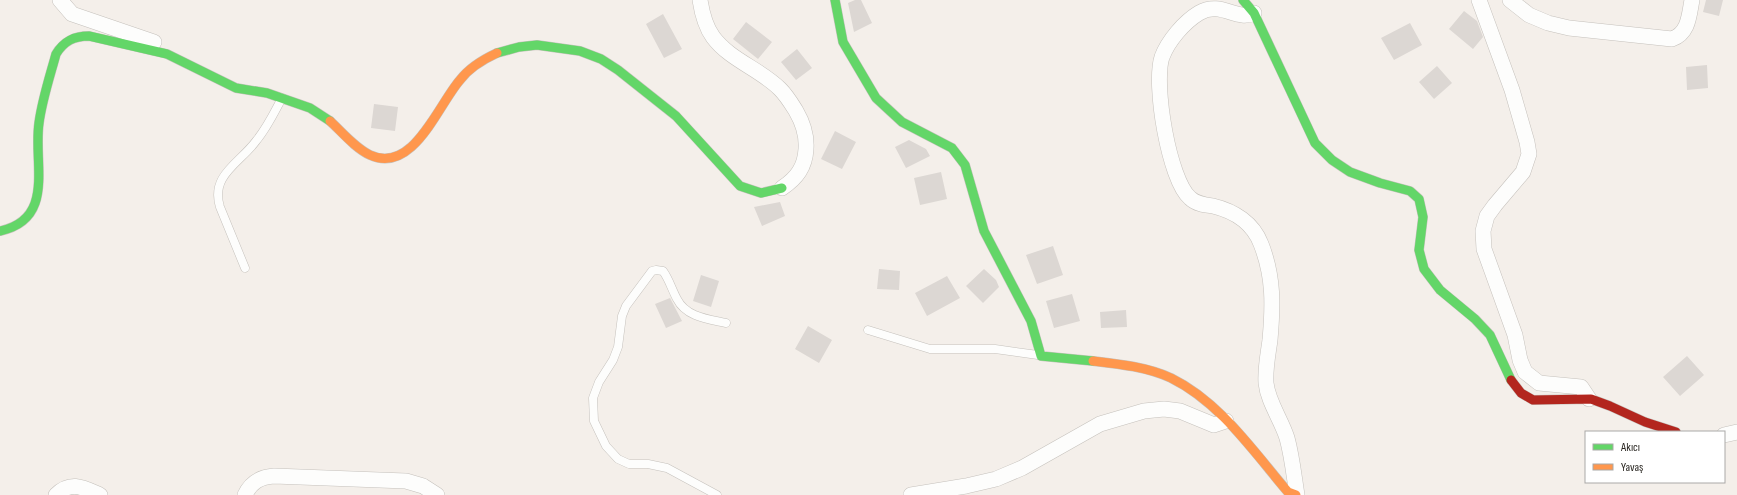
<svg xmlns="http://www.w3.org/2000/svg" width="1737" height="495" font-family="'Sofia Sans Condensed',sans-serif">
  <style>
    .building { fill: #dcd7d3 }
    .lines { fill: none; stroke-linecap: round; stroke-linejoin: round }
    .lane-casing { stroke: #c5c1bc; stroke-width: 9 }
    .street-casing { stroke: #c5c1bc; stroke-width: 16 }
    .fast-casing { stroke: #c5c1bc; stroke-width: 10 }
    .slow-casing { stroke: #c5c1bc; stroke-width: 10 }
    .jam-casing { stroke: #c5c1bc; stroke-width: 10 }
    .lane { stroke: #fdfdfc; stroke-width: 8 }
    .street { stroke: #fdfdfc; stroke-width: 15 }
    .fast { stroke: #63d668; stroke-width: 9 }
    .slow { stroke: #ff974d; stroke-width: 9 }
    .jam { stroke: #b3261e; stroke-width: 9 }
  </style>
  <rect width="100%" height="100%" fill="#f4efea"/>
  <!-- building -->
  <path class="building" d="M855,0H861L872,23L854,32L848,3Z
    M1706,0H1723L1719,16L1703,12Z
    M1464,11L1477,21L1483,37L1473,49L1449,29Z
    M663,14L682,49L664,58L646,24Z
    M746,22L772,42L758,59L733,39Z
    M1410,23L1422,45L1394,60L1381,38Z
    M797,49L812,68L796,80L781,62Z
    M1707,65L1708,88L1687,90L1686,67Z
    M1437,66L1452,83L1434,99L1419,82Z
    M374,104L398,107L395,131L371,128Z
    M835,131L856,142L842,169L821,159Z
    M909,140L926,149L930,156L906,168L895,147Z
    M941,172L947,199L920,205L914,178Z
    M780,202L785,216L762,226L754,207Z
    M1053,246L1063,275L1037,284L1026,255Z
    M879,269L900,271L899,290L877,289Z
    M984,269L996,280L999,287L983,303L966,286Z
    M701,275L719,281L711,307L693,301Z
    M947,276L960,298L927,316L915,293Z
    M1072,294L1080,321L1054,328L1046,301Z
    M670,298L682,321L666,328L655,304Z
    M1126,310L1127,327L1101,328L1100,312Z
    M808,326L832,340L819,363L795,349Z
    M1687,356L1704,375L1680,396L1663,377Z"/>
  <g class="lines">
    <defs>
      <path id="lane" d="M245,268L220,207C210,175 240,163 256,141C267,128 274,113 282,98
        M868,330L930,349H995L1038,355
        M717,495L667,468L648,464H629L618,459L606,446L594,421L593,398L599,382L613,360L618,347L622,316L626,306L652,271L656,270L663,271C669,279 672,290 677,299C686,317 708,319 726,323"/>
      <path id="street" d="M60,0L72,14L154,42
        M700,0C702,13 705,26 713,37C730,60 760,69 780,89C787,96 791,103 796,111C803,123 807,135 806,149C805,167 797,178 782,188
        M1479,0L1512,90L1527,142L1529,154L1523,172L1495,205L1487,216L1483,231L1484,249L1515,335L1520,360L1525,372L1539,383L1581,387L1589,399
        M1510,0L1529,15L1548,23L1569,28L1672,39C1689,33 1689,15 1692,0
        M1254,13C1237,22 1221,0 1199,13C1184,22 1168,41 1162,57C1153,84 1169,180 1190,198C1196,204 1205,205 1213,206C1234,211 1253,223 1261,244C1274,277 1273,306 1270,340C1268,355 1265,369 1266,383C1268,402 1281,419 1287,438C1292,456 1294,476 1297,495
        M1724,435L1737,432
        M56,495C71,480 84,488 100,495
        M245,495C251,482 260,477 274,476L406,481L423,486L437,495
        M911,495L966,486L996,479L1022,468L1100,424L1144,411L1164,409L1180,411L1214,425L1226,421"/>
      <path id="fast" d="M835,0L843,42L876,98L902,122L952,148L965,165L984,231L1031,321L1041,356L1093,361
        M1243,0L1254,13L1315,143L1332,160L1350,172L1380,183L1410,191L1419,199L1423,217L1419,250L1424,269L1440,290L1475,319L1490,335L1511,380
        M497,53L519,47L537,45L580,51L601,59L618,70L676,116L740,186L761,193L782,188
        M0,231C56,219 33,163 39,123C42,100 50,76 56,54C64,41 74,36 89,36L167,54L236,88L267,93L310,108L330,121"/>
      <path id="slow" d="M330,121C342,132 355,148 370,155C413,175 438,105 460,80C469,68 484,59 497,53
        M1093,361C1119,364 1147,367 1171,378C1220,402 1253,451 1288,492L1296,495"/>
      <path id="jam" d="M1511,380L1521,393L1533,400L1591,399L1610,406L1645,422L1676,432"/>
    </defs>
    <!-- lane casing -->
    <use href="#lane" class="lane-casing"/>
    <!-- street casing -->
    <use href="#street" class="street-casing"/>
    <!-- fast casing -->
    <use href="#fast" class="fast-casing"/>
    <!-- slow casing -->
    <use href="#slow" class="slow-casing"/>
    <!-- jam casing -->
    <use href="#jam" class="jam-casing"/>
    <!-- lane -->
    <use href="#lane" class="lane"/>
    <!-- street -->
    <use href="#street" class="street"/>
    <!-- fast -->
    <use href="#fast" class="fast"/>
    <!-- slow -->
    <use href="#slow" class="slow"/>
    <!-- jam -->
    <use href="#jam" class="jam"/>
  </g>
  <!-- legend -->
  <rect x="1585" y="431" width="140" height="52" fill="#ffffff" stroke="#aaa9a7"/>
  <rect x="1593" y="444" width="20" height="6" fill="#63d668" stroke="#aaa9a7"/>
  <text x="1621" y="451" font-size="12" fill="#2b2823">Akıcı</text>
  <rect x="1593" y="464" width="20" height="6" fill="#ff974d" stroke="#aaa9a7"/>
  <text x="1621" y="471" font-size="12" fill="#2b2823">Yavaş</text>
</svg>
